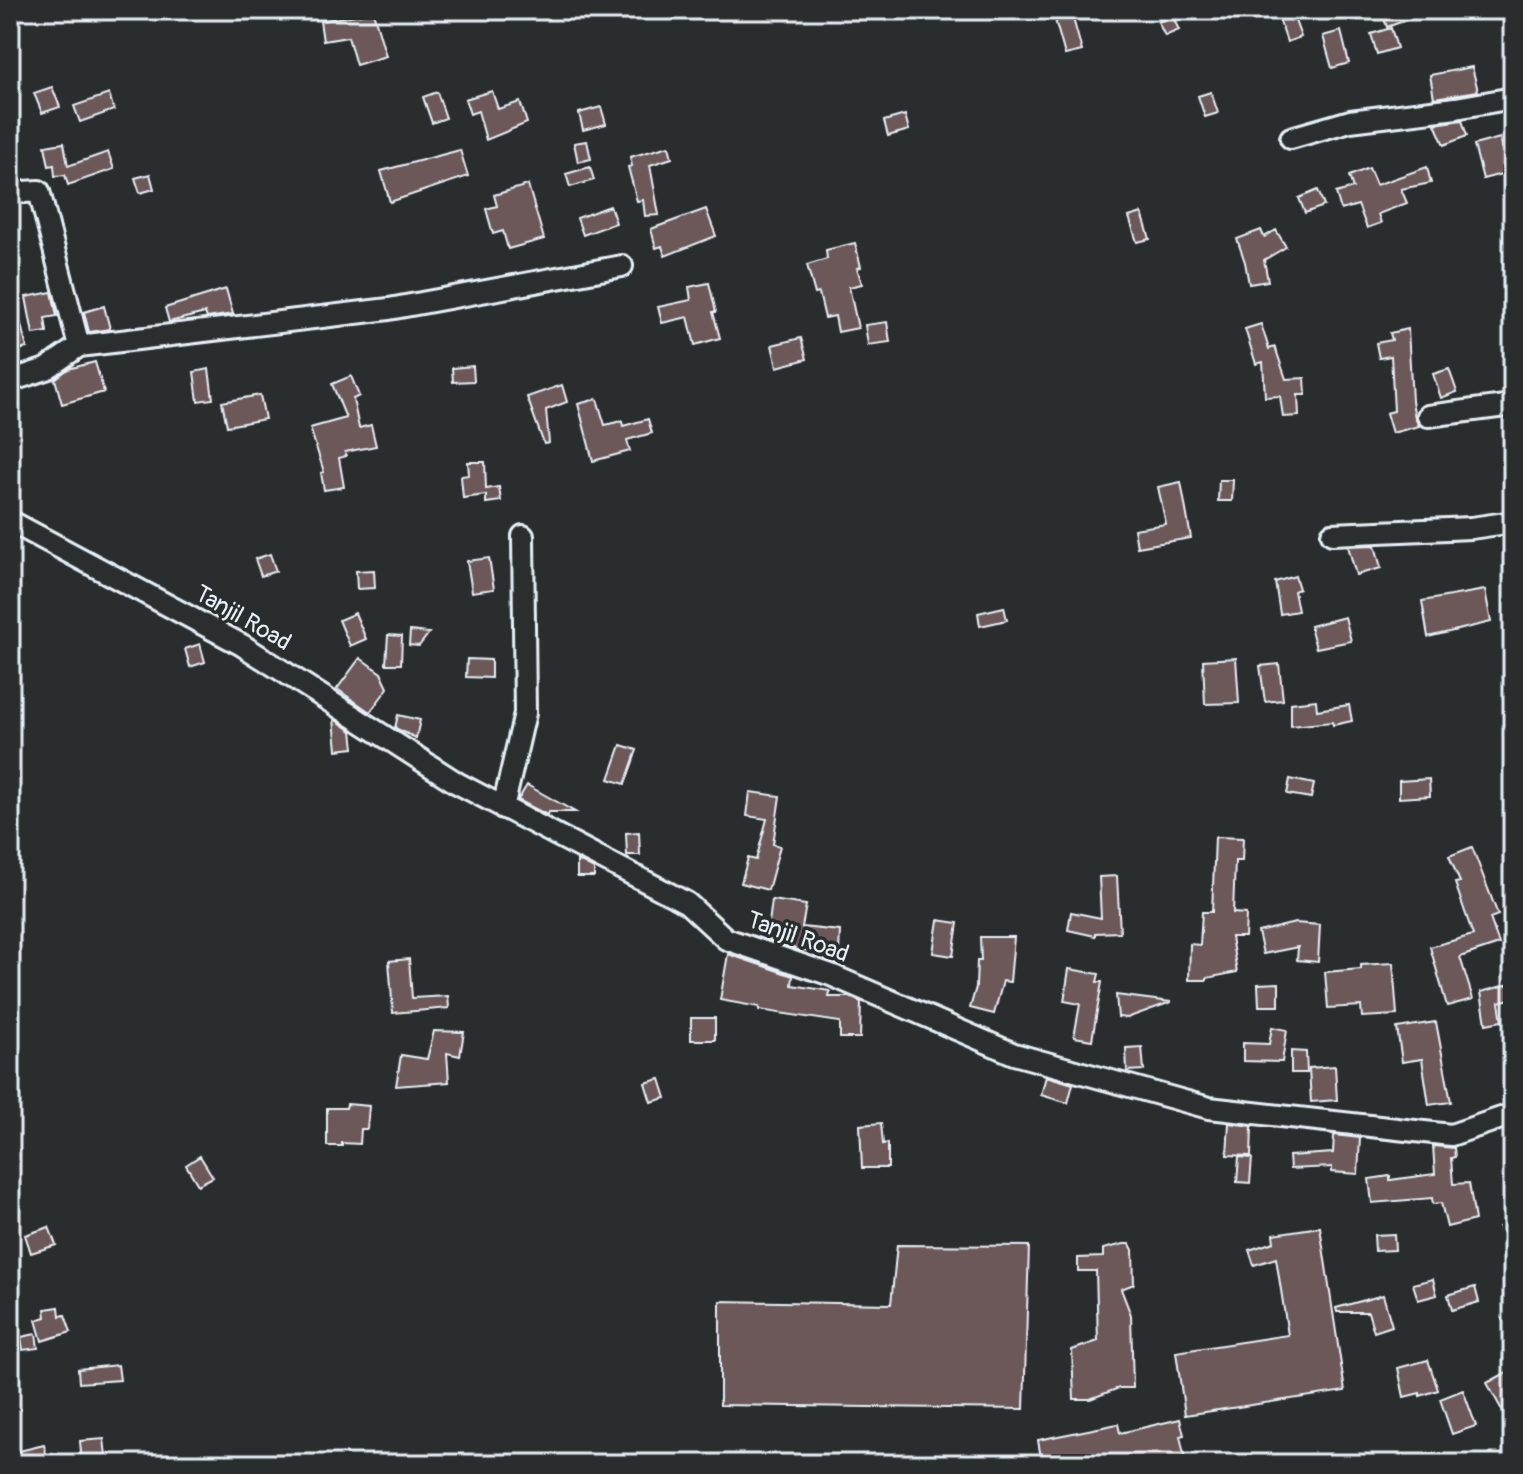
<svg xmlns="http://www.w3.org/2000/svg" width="1523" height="1474" font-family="Pangolin,sans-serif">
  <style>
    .building { fill: #6c5958; stroke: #e8f1f8; stroke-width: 2 }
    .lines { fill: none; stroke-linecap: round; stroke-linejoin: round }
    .minor-casing { stroke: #e8f1f8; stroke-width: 26 }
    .minor { stroke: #2a2d2e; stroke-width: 20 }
    .labels { text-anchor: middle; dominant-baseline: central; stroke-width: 7; stroke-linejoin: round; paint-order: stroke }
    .street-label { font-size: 24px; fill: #e8f1f8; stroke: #2a2d2e }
  </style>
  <rect width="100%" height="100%" fill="#2a2d2e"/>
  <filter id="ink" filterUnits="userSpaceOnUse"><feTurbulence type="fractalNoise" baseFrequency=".0125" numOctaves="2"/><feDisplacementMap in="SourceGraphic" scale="16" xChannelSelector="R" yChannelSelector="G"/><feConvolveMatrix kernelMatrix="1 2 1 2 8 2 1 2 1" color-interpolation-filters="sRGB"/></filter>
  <g filter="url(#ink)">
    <!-- building -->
    <path class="building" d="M1276,10H1291L1301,37L1287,42Z
      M1381,10H1429V12L1387,27Z
      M1071,11L1082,51L1065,55L1054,16Z
      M373,12L386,56L356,65L348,37L323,41L320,21Z
      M1172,15L1179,30L1165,36L1158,22Z
      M1391,28L1397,48L1377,54L1371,34Z
      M1341,31L1349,63L1332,68L1323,36Z
      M1472,67L1478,91L1434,98L1430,75Z
      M52,87L60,107L42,113L34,93Z
      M492,91L498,109L520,102L527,123L486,140L478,111L470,114L465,99Z
      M437,92L446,118L432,123L423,97Z
      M1211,92L1218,113L1205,117L1198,96Z
      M109,94L114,110L80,122L74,106Z
      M601,107L606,124L583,130L579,113Z
      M905,115L909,130L888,136L884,121Z
      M1462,120L1467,136L1444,145L1435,124Z
      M1500,138L1509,172L1483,179L1474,145Z
      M587,141L591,159L578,162L574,143Z
      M64,143L68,166L108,152L114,169L68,185L65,175L55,176L54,165L49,166L45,146Z
      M669,146L672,158L650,165L659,215L645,216L643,200L637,201L628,167L632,166L630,157Z
      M460,150L468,176L390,202L381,171Z
      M590,167L594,180L570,187L566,174Z
      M1427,167L1431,183L1401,189L1407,203L1378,214L1381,223L1367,228L1358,205L1341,210L1336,193L1353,188L1349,176L1369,168L1376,185Z
      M150,174L154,189L140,193L135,178Z
      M528,185L544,239L508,249L503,231L493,234L486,209L497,206L494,195Z
      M1318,190L1324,206L1305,213L1299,198Z
      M610,206L616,223L583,235L577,218Z
      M706,209L716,236L665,256L662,246L656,248L651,229Z
      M1142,213L1150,239L1137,242L1129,217Z
      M1261,230L1264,237L1276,230L1286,247L1264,260L1268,281L1249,284L1245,262L1237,239Z
      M855,243L861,267L857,268L862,284L849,287L858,328L838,332L835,316L825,318L819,293L815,294L807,265L827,259L826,250Z
      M709,283L716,312H713L720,338L695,345L688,317L662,323L658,307L691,300L689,287Z
      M226,289L233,314L207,318L205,313L169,322L165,308Z
      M52,292L57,316L45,318L47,332L33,334L26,297Z
      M15,302L27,348L10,352V303Z
      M104,306L110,329L89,332L84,312Z
      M887,322L890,342L868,345L865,325Z
      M1261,324L1269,349L1275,347L1286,379L1305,378L1306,395H1298L1299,416L1283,417L1280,396L1265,397L1263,362L1256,364L1245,329Z
      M1408,329L1412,401L1415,418L1419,426L1392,433L1386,413L1394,411L1391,356L1379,358L1376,343L1392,340L1390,333Z
      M801,338L807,359L777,367L772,345Z
      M95,362L104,392L62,404L55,379L68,369Z
      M473,366L474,381L453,382L452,368Z
      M209,369L213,399L198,401L194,372Z
      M1449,369L1457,392L1441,398L1433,374Z
      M351,376L359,396L353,399L359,428L371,425L376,446L345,452L346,456L339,458L344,487L324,490L321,473L324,472L310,428L346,418L332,384Z
      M562,385L567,402L546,410L549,443L544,444L527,397Z
      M260,395L265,419L227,426L222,402Z
      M597,399L605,425L622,421L623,426L648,419L652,433L627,440L630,451L593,461L578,404Z
      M468,462H485L486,489L499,487L501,501L486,503V495L463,498L461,476L469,475Z
      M1219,480H1233L1232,501H1218Z
      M1181,482L1191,538L1137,547L1134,529L1166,524L1158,487Z
      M1375,545L1381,568L1356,575L1348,546Z
      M270,554L276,571L261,576L255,559Z
      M489,558L494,589L472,592L467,561Z
      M374,570L375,588L357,589L356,571Z
      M1295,576L1299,589L1294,591L1298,611L1280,614L1275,582Z
      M1485,590L1491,622L1428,637L1422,601Z
      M1004,607L1007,620L980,626L978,613Z
      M355,613L366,639L350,646L339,620Z
      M1345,617L1351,641L1316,648L1310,626Z
      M410,631L429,633L419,646L409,645Z
      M388,635L402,636L401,664H386Z
      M200,644L205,662L190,667L185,649Z
      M360,658L381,673L388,688L370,712L337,689Z
      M1236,658L1239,703L1205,704L1203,660Z
      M467,659L491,660V678L466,677Z
      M1279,664L1283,700L1265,702L1260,666Z
      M1316,700L1317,710L1349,705L1352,721L1333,725L1332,722L1291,726V703Z
      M398,715L420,720L416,738L395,728Z
      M334,719L352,731L354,748L337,750Z
      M621,745L637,750L625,784L609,779Z
      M1290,779L1314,784L1311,798L1287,794Z
      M1429,779L1430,796L1399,798V781Z
      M527,785L575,812H549L547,815L518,800Z
      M750,792L780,796L773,844L780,846L768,890L741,883L748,858L756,860L767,819L747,816Z
      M639,832L640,855H627L626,833Z
      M1215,837L1243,838L1242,861H1235L1233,913L1246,914L1245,937H1231L1237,972L1207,978V980H1189L1190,944L1200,945L1202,912H1212Z
      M1472,847L1498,915L1490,918L1499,944L1460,957L1473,999L1447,1006L1430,947L1473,935L1455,883L1460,882L1449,856Z
      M577,860L594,869V877H577Z
      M1117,876L1120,932L1095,933V936L1068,930L1071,912L1101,918L1099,877Z
      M772,900L806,905L802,927L840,931L839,952L798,950L767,939Z
      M938,920L958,923L953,956L933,953Z
      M1295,923L1320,925L1318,962L1297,960L1298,947L1263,954L1258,932Z
      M980,937H1014L1010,982L1003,981L994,1014L970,1008L976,987L977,961H981Z
      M728,954L793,976L792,985L830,991L829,997H850L861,1002L860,1038H840V1022L759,1010V1007L720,1000Z
      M409,959L412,998L448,996L449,1008L393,1013L389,961Z
      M1393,963L1397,1015L1362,1017L1361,1006L1328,1008L1325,972L1361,969V965Z
      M1069,969L1099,974L1097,982H1102L1092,1040L1074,1037L1080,1004L1064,1001Z
      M1279,983V1006H1259L1258,984Z
      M1513,983V998L1499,1002L1502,1021L1486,1024L1481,992Z
      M1116,995L1171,1002L1127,1018L1118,1017Z
      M691,1018H715V1040H691Z
      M1436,1022L1451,1102L1429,1105L1422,1059L1402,1062L1397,1028Z
      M1272,1027L1287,1030L1282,1062L1243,1061V1043L1269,1044Z
      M434,1031L464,1032L460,1056L447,1053L449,1082L396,1086L401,1055L427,1059Z
      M1142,1047L1144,1070L1127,1071L1126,1048Z
      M1291,1051L1306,1052L1307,1073H1291Z
      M1335,1066L1337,1100L1311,1102L1309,1068Z
      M1046,1076L1073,1084L1068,1103L1041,1095Z
      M660,1079L666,1098L651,1102L645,1083Z
      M347,1104L369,1106L367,1129H361L360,1144L342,1143V1146H327V1108H346Z
      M881,1123L883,1144L888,1143V1168H862L860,1125Z
      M1229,1123L1252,1126L1251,1156L1227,1155Z
      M1334,1135L1360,1138L1358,1174L1332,1172V1167L1290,1169L1289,1156L1333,1153Z
      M1433,1146L1454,1148L1455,1157L1451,1158L1453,1184L1469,1183L1475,1220L1447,1227L1441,1203L1433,1204L1432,1198L1372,1203L1369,1179L1390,1176V1180L1435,1174Z
      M200,1156L213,1177L198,1185L186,1165Z
      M1239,1157L1252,1158L1250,1183L1237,1182Z
      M1513,1225V1265H1504L1499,1227Z
      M49,1227L56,1245L31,1253L25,1235Z
      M1320,1227L1345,1391L1185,1415L1176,1352L1288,1335L1276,1258L1254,1265L1249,1250L1274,1242L1273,1234Z
      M1394,1234L1395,1250L1375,1251L1374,1235Z
      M1124,1244H1130L1133,1250L1134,1284L1121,1289L1131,1315L1133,1388H1119L1090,1399H1074L1072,1350L1098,1341L1096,1271H1078V1258L1103,1257V1249Z
      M897,1245L1029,1246L1024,1409L720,1405V1301L891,1304Z
      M1433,1279L1437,1295L1418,1300L1413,1284Z
      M1475,1287L1479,1302L1452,1310L1448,1295Z
      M1383,1295L1392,1326L1374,1332L1368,1312H1337L1336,1308Z
      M59,1307L60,1316L65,1315L71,1332L42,1341L36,1320L46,1317L45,1309Z
      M36,1334L38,1348L23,1350L21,1337Z
      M1428,1360L1438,1390L1420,1396V1393L1404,1397L1398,1368Z
      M118,1365L120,1380L79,1383L78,1369Z
      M1513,1369V1430L1487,1383Z
      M1463,1390L1476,1426L1452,1434L1440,1399Z
      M1180,1419L1184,1435L1180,1436L1186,1464H1042L1038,1440L1118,1424L1120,1433Z
      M104,1439L107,1464H82L80,1441Z
      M44,1445L47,1458L18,1464L15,1452Z"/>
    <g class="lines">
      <defs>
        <path id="minor" d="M1291,138L1350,121L1456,108L1513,98
          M10,193L39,191L79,346
          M10,381L46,369L79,346L389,309L622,266
          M1428,416L1513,405
          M10,521L242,645L457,783L687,903L726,939L831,975L1014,1054L1209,1108L1451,1135L1513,1114
          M1332,534L1471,528L1513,522
          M503,808L525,713L523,536"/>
      </defs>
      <!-- minor casing -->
      <use href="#minor" class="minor-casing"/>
      <!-- minor -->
      <use href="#minor" class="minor"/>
    </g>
  </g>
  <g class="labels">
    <!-- street labels -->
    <g class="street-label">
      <text transform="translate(243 618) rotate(30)">Tanjil Road</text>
      <text transform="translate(798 937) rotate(20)">Tanjil Road</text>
    </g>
  </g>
  <!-- margin -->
  <rect width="1523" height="1474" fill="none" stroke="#2a2d2e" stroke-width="40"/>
  <rect x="20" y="20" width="1483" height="1434" fill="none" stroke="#e8f1f8" stroke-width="3" filter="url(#ink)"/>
</svg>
